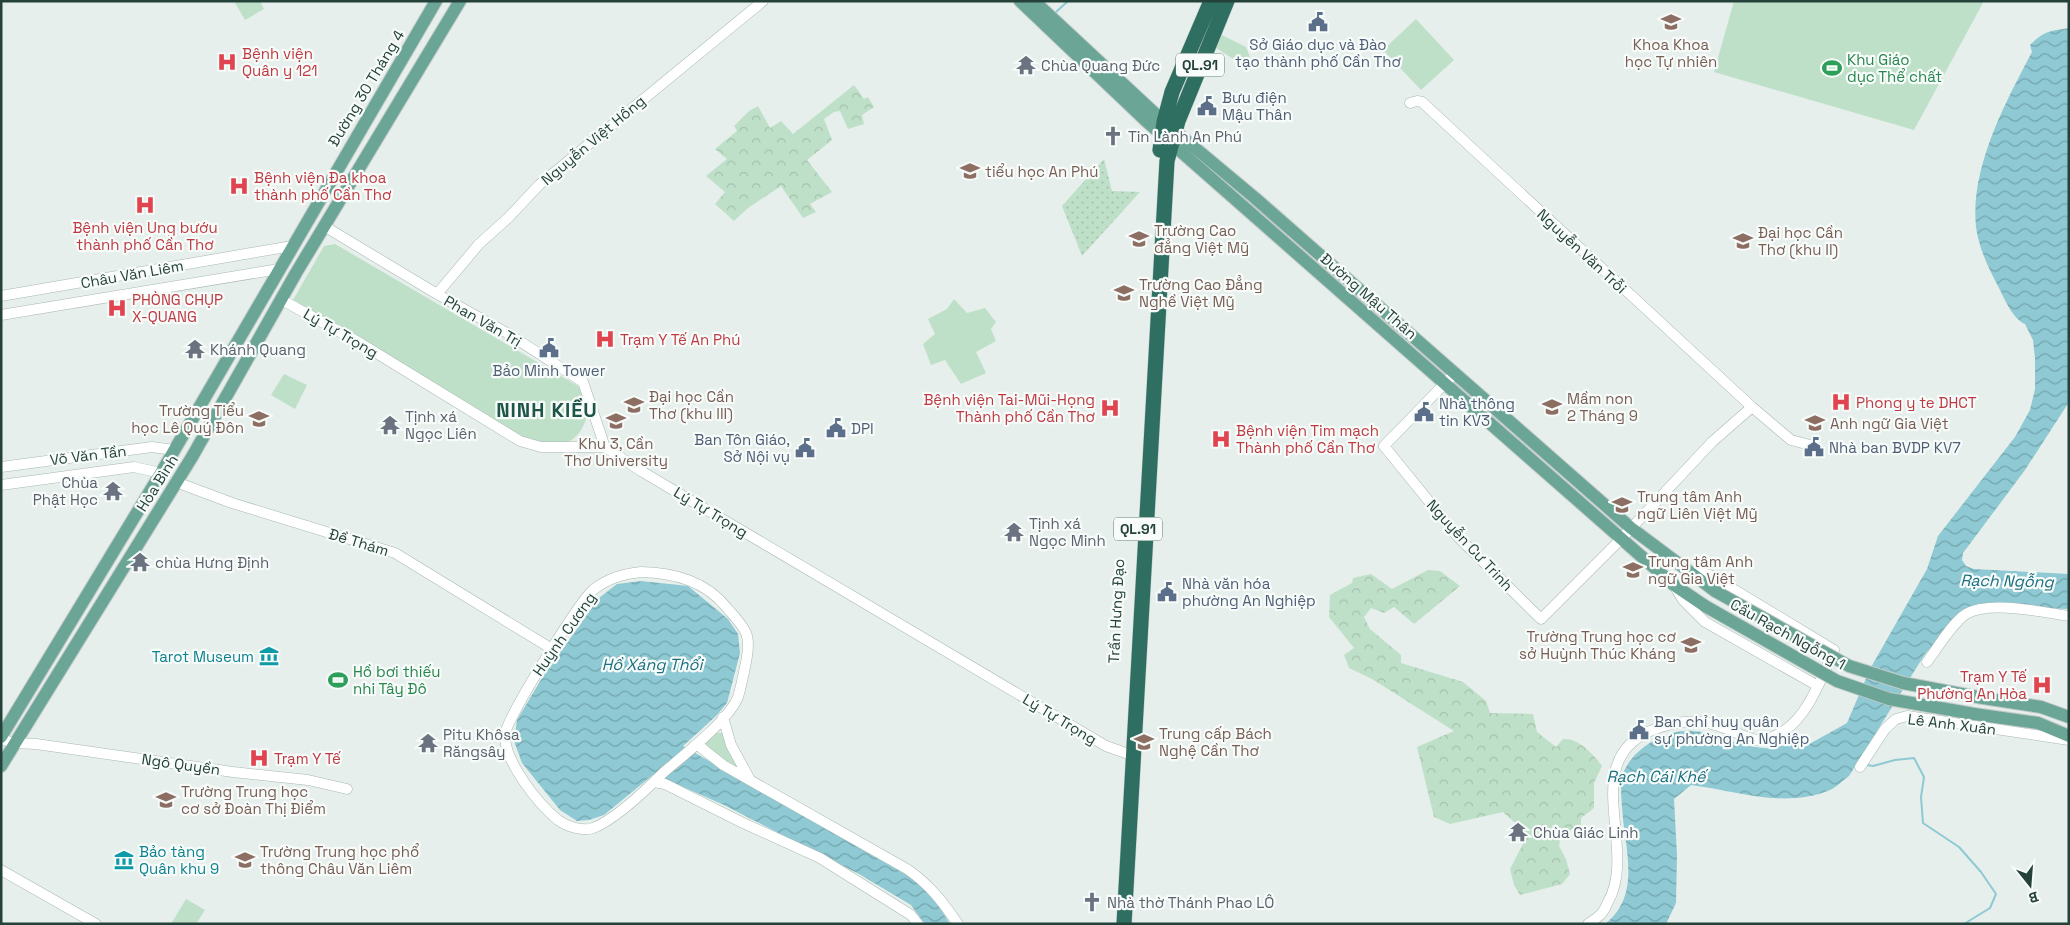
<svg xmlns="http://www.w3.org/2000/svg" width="2070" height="925" font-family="'Space Grotesk',sans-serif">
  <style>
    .green { fill: #bfe0c8 }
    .forest { fill: url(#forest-crowns) }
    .garden { fill: url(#garden-dots) }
    .water { fill: url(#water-waves) }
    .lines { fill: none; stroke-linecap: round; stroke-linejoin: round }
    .stream { stroke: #8ec9d4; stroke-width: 2 }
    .minor-casing { stroke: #a8b8b2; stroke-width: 11 }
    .major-casing { stroke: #c2cac8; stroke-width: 14 }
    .highway-casing { stroke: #c2cac8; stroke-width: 16 }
    .minor { stroke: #fff; stroke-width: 10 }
    .major { stroke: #6aa596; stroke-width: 12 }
    .highway { stroke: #2f6f62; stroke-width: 15 }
    .major-bridge-casing { stroke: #c2cac8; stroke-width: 14; stroke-linecap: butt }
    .major-bridge { stroke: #6aa596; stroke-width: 12 }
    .labels { text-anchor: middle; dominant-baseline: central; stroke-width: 4.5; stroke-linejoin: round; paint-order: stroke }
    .shield { fill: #f7fbf9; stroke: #637a73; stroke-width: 1 }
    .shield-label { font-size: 14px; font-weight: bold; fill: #24423a }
    .service-label { font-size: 15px; fill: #4e5e75; stroke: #f7fbf9; text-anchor: start }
    .education-label { font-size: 15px; fill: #785e54; stroke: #f7fbf9; text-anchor: start }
    .health-label { font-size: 15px; fill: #be3a42; stroke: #f7fbf9; text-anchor: start }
    .leisure-label { font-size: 15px; fill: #27864d; stroke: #f7fbf9; text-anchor: start }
    .worship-label { font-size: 15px; fill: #5b616d; stroke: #f7fbf9; text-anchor: start }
    .street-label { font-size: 15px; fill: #24423a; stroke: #f7fbf9 }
    .culture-label { font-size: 15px; fill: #0d838f; stroke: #f7fbf9; text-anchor: end }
    .water-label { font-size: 16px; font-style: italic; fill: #1c6f80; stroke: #f7fbf9 }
    .district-label { font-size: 20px; font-weight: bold; letter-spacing: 1px; fill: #1f5548; stroke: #f7fbf9 }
  </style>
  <defs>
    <pattern id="forest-crowns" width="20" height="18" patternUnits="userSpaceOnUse" patternTransform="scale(1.25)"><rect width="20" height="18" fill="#bfe0c8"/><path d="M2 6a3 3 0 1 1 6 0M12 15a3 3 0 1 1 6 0" fill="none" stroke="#a4c1ad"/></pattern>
    <pattern id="garden-dots" width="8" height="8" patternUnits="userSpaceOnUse" patternTransform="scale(1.25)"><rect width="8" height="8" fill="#bfe0c8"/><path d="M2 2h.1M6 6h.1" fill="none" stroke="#a4c1ad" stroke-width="1.8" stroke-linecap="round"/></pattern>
    <pattern id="water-waves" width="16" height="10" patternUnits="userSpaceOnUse" patternTransform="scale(1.25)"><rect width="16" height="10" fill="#8ec9d4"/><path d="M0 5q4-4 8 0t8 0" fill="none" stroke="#74a5ad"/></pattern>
  </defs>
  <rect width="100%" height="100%" fill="#e6efeb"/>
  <!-- green -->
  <path class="green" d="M234,1H260L264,9L245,20Z
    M1734,1H1984L1914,130L1714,72Z
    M1416,19L1454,60L1421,90L1383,50Z
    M1218,33L1246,47L1250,57L1236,61L1212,45Z
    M335,244L578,386C582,394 588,406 587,415C585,427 575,442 563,443C553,445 541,443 531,442L293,300L324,246Z
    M954,299L967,313L985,308L996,322L991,329L996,341L976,352L986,373L961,384L945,360L931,365L923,344L935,334L928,319L947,309Z
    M284,374L307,385L295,409L271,395Z
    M714,733H722L725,736L741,772L705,746L704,743Z
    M186,899L205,910L196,924H171Z"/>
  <!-- forest -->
  <path class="forest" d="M854,85L864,99L868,97L874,107L862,115L864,124L848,129L840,111L834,112L824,119L832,140L807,160L832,192L810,204L816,212L803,218L781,186L748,208L734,221L715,204L725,192L706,176L727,159L715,149L737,131L734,126L749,111L758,106L770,128L781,121L793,134Z
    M1428,570L1440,571L1460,586L1414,624L1394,607L1384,613L1371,608L1364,617L1370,629L1401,655V663L1463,682L1486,701L1490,713L1533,714L1537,732L1556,747L1563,739C1579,738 1593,754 1602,766L1594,783V808L1581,818V826L1561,834L1559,846L1566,859L1570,874L1562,884L1520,895L1514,885L1510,869L1524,842L1523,830L1503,812L1450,824L1434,817L1417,747L1454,731L1372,679L1349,668L1344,655L1354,648L1329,617L1330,595L1352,583L1353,578L1371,574L1392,589Z"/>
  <!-- garden -->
  <path class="garden" d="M1104,159L1112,191L1140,192L1082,256L1062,206Z"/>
  <!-- water -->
  <path class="water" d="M2069,28V402L2025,470L1963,553L1962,560L1966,566L1974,569L2069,574V609L2038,608L1961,615L1925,654L1849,776C1843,780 1837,787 1830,790C1784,809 1738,791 1691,785L1674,799L1677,855L1676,903L1666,924H1605C1639,897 1627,856 1623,819C1622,808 1621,796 1621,784C1622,780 1622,774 1625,769C1636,747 1667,729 1692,731C1714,732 1734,744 1755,747C1760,747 1766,749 1771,748C1787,746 1786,740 1804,747L1847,723L1870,669L1927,569L1938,536L2015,437L2030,410L2035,389V358L2033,340L2025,324C2013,319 2005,300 1999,288C1989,269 1979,249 1976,227C1970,168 2005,103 2032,52L2030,45C2044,31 2050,31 2069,28Z
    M641,581L688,586L728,619L738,634L740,653L727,703L716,716L683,746L912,878L932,895L950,924H925L911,905L859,874L724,805L654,774L604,815L589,820L577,821L560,810L522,763L514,741L517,720L542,678L599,598L617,584Z"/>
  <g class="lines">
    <!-- stream -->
    <path class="stream" d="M1056,12L1068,1
      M1867,765L1873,766L1895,760L1914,758L1924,777L1921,797L1923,823L1959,847L1981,872L1996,894L1990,908L1964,924"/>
    <defs>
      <path id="minor" d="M1410,103L1417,101L1422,102L1752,407L1791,440L1810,445
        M324,226L437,294L507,333L583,382L605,447
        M437,294L479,244L508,218L539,185L763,1
        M1,296L292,246
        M282,300L360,343L520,441L541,447H605L641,471L1106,746L1134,756
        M1,315L279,269
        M1455,373L1384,446L1457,536L1541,619L1621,539L1712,442L1752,407
        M1,467L152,447L174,450
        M176,482L232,503L395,553L552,649
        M1,485L134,467L161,473
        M641,572C675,573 706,581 728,609C734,616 742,624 746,633C750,642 747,658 745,667C743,677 741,687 738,697C729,720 684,755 664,772C647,789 615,820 593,828C583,832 566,826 558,820C538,804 504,761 505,735C505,720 580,601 593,590C608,578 623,574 641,572Z
        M1675,587L1683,600L1705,622L1818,686
        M1927,662C1937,649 1952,623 1966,614C1989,600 2042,612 2069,616
        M723,717L731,745L749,778
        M1,739L14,743L36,744L233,772L308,780L347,789
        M694,746H699L723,765L907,869C930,885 942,901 958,924
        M1860,767L1885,729L1896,719L1907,716L2069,740
        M654,782L665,784L741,822L820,858L911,915L918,924
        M1,870L96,924
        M1588,924C1592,921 1597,918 1600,915C1604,912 1606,906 1608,902C1639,848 1576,758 1655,729C1671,723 1686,720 1703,722C1721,724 1739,736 1757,740C1801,738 1819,684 1834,650L1710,575L1699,572H1689"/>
      <path id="major" d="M1020,1L1145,120L1674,585L1705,606
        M1034,1L1164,122L1255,198L1631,528L1715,591
        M1983,698L2041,707L2069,717
        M1974,714L2038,723L2069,736
        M1,737L161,473L436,1
        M1,766L192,457L296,273L460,1"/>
      <path id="highway" d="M1160,150L1164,122L1172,92L1211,1
        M1124,924L1167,161L1178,121L1227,1"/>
    </defs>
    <!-- minor casing -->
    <use href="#minor" class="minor-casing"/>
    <!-- major casing -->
    <use href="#major" class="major-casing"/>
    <!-- highway casing -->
    <use href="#highway" class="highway-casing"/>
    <!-- minor -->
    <use href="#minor" class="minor"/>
    <!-- major -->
    <use href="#major" class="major"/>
    <!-- highway -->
    <use href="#highway" class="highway"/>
    <defs>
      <path id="major-bridge" d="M1715,591L1849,666L1903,683L1983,698
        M1705,606L1837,681L1889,699L1974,714"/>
    </defs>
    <!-- major-bridge casing -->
    <use href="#major-bridge" class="major-bridge-casing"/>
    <!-- major-bridge -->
    <use href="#major-bridge" class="major-bridge"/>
  </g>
  <!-- icons -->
  <defs>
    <symbol id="civic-bare" viewBox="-9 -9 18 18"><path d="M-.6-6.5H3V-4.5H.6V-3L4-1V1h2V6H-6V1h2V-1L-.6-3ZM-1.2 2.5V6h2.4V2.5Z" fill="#5c6f8a" stroke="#f7fbf9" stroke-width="2.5" paint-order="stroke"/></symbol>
    <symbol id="school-bare" viewBox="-9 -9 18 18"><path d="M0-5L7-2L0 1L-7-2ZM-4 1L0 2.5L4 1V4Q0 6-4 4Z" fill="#8d6e63" stroke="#f7fbf9" stroke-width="2.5" paint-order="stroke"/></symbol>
    <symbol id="hospital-bare" viewBox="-9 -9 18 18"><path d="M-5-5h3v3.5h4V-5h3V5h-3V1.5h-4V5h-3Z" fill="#e0444e" stroke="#f7fbf9" stroke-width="2.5" paint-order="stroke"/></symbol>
    <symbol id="temple-bare" viewBox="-9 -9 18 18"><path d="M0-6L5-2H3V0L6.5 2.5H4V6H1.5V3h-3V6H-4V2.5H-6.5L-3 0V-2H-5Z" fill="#6b7280" stroke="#f7fbf9" stroke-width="2.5" paint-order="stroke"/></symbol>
    <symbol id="stadium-bare" viewBox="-9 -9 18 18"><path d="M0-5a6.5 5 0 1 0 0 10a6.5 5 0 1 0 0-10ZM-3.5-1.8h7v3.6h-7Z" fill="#2e9e5b" stroke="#f7fbf9" stroke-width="2.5" paint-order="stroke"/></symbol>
    <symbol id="church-bare" viewBox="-9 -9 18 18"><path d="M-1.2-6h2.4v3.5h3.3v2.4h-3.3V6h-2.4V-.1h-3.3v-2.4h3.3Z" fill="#6b7280" stroke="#f7fbf9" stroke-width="2.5" paint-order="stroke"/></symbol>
    <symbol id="university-bare" viewBox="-9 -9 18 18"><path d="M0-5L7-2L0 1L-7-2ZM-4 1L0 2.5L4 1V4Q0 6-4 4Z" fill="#8d6e63" stroke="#f7fbf9" stroke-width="2.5" paint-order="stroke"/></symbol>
    <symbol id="museum-bare" viewBox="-9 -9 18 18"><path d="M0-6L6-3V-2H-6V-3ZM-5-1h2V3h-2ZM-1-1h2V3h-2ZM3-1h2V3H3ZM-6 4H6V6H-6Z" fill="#0f9aa8" stroke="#f7fbf9" stroke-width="2.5" paint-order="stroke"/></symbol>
  </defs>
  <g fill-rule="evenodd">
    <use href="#civic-bare" x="1304" y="8" width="28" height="28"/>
    <use href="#school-bare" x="1657" y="8" width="28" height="28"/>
    <use href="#hospital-bare" x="213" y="48" width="28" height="28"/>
    <use href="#temple-bare" x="1012" y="51" width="28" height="28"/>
    <use href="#stadium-bare" x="1818" y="54" width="28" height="28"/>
    <use href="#civic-bare" x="1193" y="92" width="28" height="28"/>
    <use href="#church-bare" x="1099" y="122" width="28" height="28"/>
    <use href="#school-bare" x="956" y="157" width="28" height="28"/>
    <use href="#hospital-bare" x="225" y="172" width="28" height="28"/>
    <use href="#hospital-bare" x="131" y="191" width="28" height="28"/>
    <use href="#university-bare" x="1125" y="225" width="28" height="28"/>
    <use href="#university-bare" x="1729" y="227" width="28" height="28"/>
    <use href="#university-bare" x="1110" y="279" width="28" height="28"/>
    <use href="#hospital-bare" x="103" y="294" width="28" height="28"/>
    <use href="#hospital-bare" x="591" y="325" width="28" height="28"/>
    <use href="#civic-bare" x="535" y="334" width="28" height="28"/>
    <use href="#temple-bare" x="181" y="335" width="28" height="28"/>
    <use href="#hospital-bare" x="1827" y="388" width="28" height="28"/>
    <use href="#university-bare" x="620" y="391" width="28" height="28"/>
    <use href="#school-bare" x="1538" y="393" width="28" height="28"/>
    <use href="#hospital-bare" x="1096" y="394" width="28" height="28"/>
    <use href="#civic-bare" x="1410" y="398" width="28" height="28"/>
    <use href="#school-bare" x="245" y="405" width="28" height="28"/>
    <use href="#school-bare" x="602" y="407" width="28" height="28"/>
    <use href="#school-bare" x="1801" y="409" width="28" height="28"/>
    <use href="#temple-bare" x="376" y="411" width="28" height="28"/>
    <use href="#civic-bare" x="822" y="414" width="28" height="28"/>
    <use href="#hospital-bare" x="1207" y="425" width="28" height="28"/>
    <use href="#civic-bare" x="1800" y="433" width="28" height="28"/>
    <use href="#civic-bare" x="791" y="434" width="28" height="28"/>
    <use href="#temple-bare" x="99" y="477" width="28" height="28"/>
    <use href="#school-bare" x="1608" y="491" width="28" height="28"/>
    <use href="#temple-bare" x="1000" y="518" width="28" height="28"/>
    <use href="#temple-bare" x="126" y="548" width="28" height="28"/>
    <use href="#school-bare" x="1619" y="556" width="28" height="28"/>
    <use href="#civic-bare" x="1153" y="578" width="28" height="28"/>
    <use href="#school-bare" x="1677" y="631" width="28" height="28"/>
    <use href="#museum-bare" x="255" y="642" width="28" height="28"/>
    <use href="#stadium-bare" x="324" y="666" width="28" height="28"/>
    <use href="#hospital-bare" x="2028" y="671" width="28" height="28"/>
    <use href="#civic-bare" x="1625" y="716" width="28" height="28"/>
    <use href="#university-bare" x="1130" y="728" width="28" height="28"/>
    <use href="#temple-bare" x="414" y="729" width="28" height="28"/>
    <use href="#hospital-bare" x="245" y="744" width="28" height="28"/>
    <use href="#university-bare" x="152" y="786" width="28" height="28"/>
    <use href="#temple-bare" x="1504" y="818" width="28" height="28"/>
    <use href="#museum-bare" x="110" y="846" width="28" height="28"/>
    <use href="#university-bare" x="231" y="846" width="28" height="28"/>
    <use href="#church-bare" x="1078" y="888" width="28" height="28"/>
  </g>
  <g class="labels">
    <!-- shield labels -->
    <g class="shield">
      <rect x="1176" y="53.5" width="48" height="23" rx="4"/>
      <rect x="1114" y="517.5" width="48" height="23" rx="4"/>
    </g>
    <g class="shield-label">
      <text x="1200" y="65">QL.91</text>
      <text x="1138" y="529">QL.91</text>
    </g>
    <!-- service labels -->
    <g class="service-label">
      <text x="1318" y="44" text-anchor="middle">Sở Giáo dục và Đào<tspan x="1318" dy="17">tạo thành phố Cần Thơ</tspan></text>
      <text x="1222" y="97">Bưu điện<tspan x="1222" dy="17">Mậu Thân</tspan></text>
      <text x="549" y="370" text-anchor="middle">Bảo Minh Tower</text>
      <text x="1439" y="403">Nhà thông<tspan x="1439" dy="17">tin KV3</tspan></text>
      <text x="851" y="428">DPI</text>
      <text x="790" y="439" text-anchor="end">Ban Tôn Giáo,<tspan x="790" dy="17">Sở Nội vụ</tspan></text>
      <text x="1829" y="447">Nhà ban BVDP KV7</text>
      <text x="1182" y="583">Nhà văn hóa<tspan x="1182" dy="17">phường An Nghiệp</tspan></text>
      <text x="1654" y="721">Ban chỉ huy quân<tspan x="1654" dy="17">sự phường An Nghiệp</tspan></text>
    </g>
    <!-- education labels -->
    <g class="education-label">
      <text x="1671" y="44" text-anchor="middle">Khoa Khoa<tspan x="1671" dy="17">học Tự nhiên</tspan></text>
      <text x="985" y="171">tiểu học An Phú</text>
      <text x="1154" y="230">Trường Cao<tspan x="1154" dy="17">đẳng Việt Mỹ</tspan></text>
      <text x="1758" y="232">Đại học Cần<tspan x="1758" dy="17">Thơ (khu II)</tspan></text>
      <text x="1139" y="284">Trường Cao Đẳng<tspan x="1139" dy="17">Nghề Việt Mỹ</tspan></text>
      <text x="649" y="396">Đại học Cần<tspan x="649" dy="17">Thơ (khu III)</tspan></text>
      <text x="1567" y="398">Mầm non<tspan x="1567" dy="17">2 Tháng 9</tspan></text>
      <text x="244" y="410" text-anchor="end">Trường Tiểu<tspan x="244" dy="17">học Lê Quý Đôn</tspan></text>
      <text x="1830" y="423">Anh ngữ Gia Việt</text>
      <text x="616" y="443" text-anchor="middle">Khu 3, Cần<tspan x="616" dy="17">Thơ University</tspan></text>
      <text x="1637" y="496">Trung tâm Anh<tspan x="1637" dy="17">ngữ Liên Việt Mỹ</tspan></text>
      <text x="1648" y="561">Trung tâm Anh<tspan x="1648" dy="17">ngữ Gia Việt</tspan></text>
      <text x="1676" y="636" text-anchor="end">Trường Trung học cơ<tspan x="1676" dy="17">sở Huỳnh Thúc Kháng</tspan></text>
      <text x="1159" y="733">Trung cấp Bách<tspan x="1159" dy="17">Nghệ Cần Thơ</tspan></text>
      <text x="181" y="791">Trường Trung học<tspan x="181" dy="17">cơ sở Đoàn Thị Điểm</tspan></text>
      <text x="260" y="851">Trường Trung học phổ<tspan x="260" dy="17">thông Châu Văn Liêm</tspan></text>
    </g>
    <!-- health labels -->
    <g class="health-label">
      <text x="242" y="53">Bệnh viện<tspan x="242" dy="17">Quân y 121</tspan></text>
      <text x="254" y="177">Bệnh viện Đa khoa<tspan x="254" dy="17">thành phố Cần Thơ</tspan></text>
      <text x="145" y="227" text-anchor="middle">Bệnh viện Ung bướu<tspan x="145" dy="17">thành phố Cần Thơ</tspan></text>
      <text x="132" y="299">PHÒNG CHỤP<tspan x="132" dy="17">X-QUANG</tspan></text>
      <text x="620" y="339">Trạm Y Tế An Phú</text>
      <text x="1095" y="399" text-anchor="end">Bệnh viện Tai-Mũi-Họng<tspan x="1095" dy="17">Thành phố Cần Thơ</tspan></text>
      <text x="1856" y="402">Phong y te DHCT</text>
      <text x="1236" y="430">Bệnh viện Tim mạch<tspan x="1236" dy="17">Thành phố Cần Thơ</tspan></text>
      <text x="2027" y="676" text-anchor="end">Trạm Y Tế<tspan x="2027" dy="17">Phường An Hòa</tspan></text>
      <text x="274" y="758">Trạm Y Tế</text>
    </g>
    <!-- leisure labels -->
    <g class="leisure-label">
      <text x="1847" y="59">Khu Giáo<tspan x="1847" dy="17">dục Thể chất</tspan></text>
      <text x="353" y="671">Hồ bơi thiếu<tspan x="353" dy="17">nhi Tây Đô</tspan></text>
    </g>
    <!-- worship labels -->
    <g class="worship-label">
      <text x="1041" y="65">Chùa Quang Đức</text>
      <text x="1128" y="136">Tin Lành An Phú</text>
      <text x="210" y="349">Khánh Quang</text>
      <text x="405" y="416">Tịnh xá<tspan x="405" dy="17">Ngọc Liên</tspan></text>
      <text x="98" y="482" text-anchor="end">Chùa<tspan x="98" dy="17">Phật Học</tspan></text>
      <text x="1029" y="523">Tịnh xá<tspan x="1029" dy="17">Ngọc Minh</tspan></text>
      <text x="155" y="562">chùa Hưng Định</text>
      <text x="443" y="734">Pitu Khôsa<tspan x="443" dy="17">Răngsây</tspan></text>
      <text x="1533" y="832">Chùa Giác Linh</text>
      <text x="1107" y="902">Nhà thờ Thánh Phao LÔ</text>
    </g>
    <!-- street labels -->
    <g class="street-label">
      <text transform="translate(366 88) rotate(-59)">Đường 30 Tháng 4</text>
      <text transform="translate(593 140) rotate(-40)">Nguyễn Việt Hồng</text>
      <text transform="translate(1582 251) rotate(43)">Nguyễn Văn Trỗi</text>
      <text transform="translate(132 274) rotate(-10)">Châu Văn Liêm</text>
      <text transform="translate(1369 296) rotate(41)">Đường Mậu Thân</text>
      <text transform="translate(483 321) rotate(30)">Phan Văn Trị</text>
      <text transform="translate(341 333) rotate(30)">Lý Tự Trọng</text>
      <text transform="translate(88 455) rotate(-7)">Võ Văn Tần</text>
      <text transform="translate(157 483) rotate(-58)">Hòa Bình</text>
      <text transform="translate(711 512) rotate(31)">Lý Tự Trọng</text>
      <text transform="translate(359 542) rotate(17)">Đề Thám</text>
      <text transform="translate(1470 545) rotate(47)">Nguyễn Cư Trinh</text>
      <text transform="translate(1116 611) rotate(-87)">Trần Hưng Đạo</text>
      <text transform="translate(564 634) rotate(-55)">Huỳnh Cương</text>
      <text transform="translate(1788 634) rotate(29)">Cầu Rạch Ngỗng 1</text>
      <text transform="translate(1060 719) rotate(31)">Lý Tự Trọng</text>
      <text transform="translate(1952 724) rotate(7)">Lê Anh Xuân</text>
      <text transform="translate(181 764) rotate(8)">Ngô Quyền</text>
    </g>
    <!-- culture labels -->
    <g class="culture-label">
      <text x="254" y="656">Tarot Museum</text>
      <text x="139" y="851" text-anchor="start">Bảo tàng<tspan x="139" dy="17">Quân khu 9</tspan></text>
    </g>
    <!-- water labels -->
    <g class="water-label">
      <text transform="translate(2007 581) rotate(1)">Rạch Ngỗng</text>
      <text x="652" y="664">Hồ Xáng Thổi</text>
      <text x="1656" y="776">Rạch Cái Khế</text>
    </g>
    <!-- district labels -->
    <g class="district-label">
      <text x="547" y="410">NINH KIỀU</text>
    </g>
  </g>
  <!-- border -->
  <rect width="2070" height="925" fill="none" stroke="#24423a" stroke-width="5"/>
  <!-- north arrow -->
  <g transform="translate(2030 885) rotate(163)" stroke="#f7fbf9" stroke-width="4" paint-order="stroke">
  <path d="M0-4L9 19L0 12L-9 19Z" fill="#24423a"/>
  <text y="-8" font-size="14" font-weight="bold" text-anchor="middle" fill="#24423a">B</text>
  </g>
</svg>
